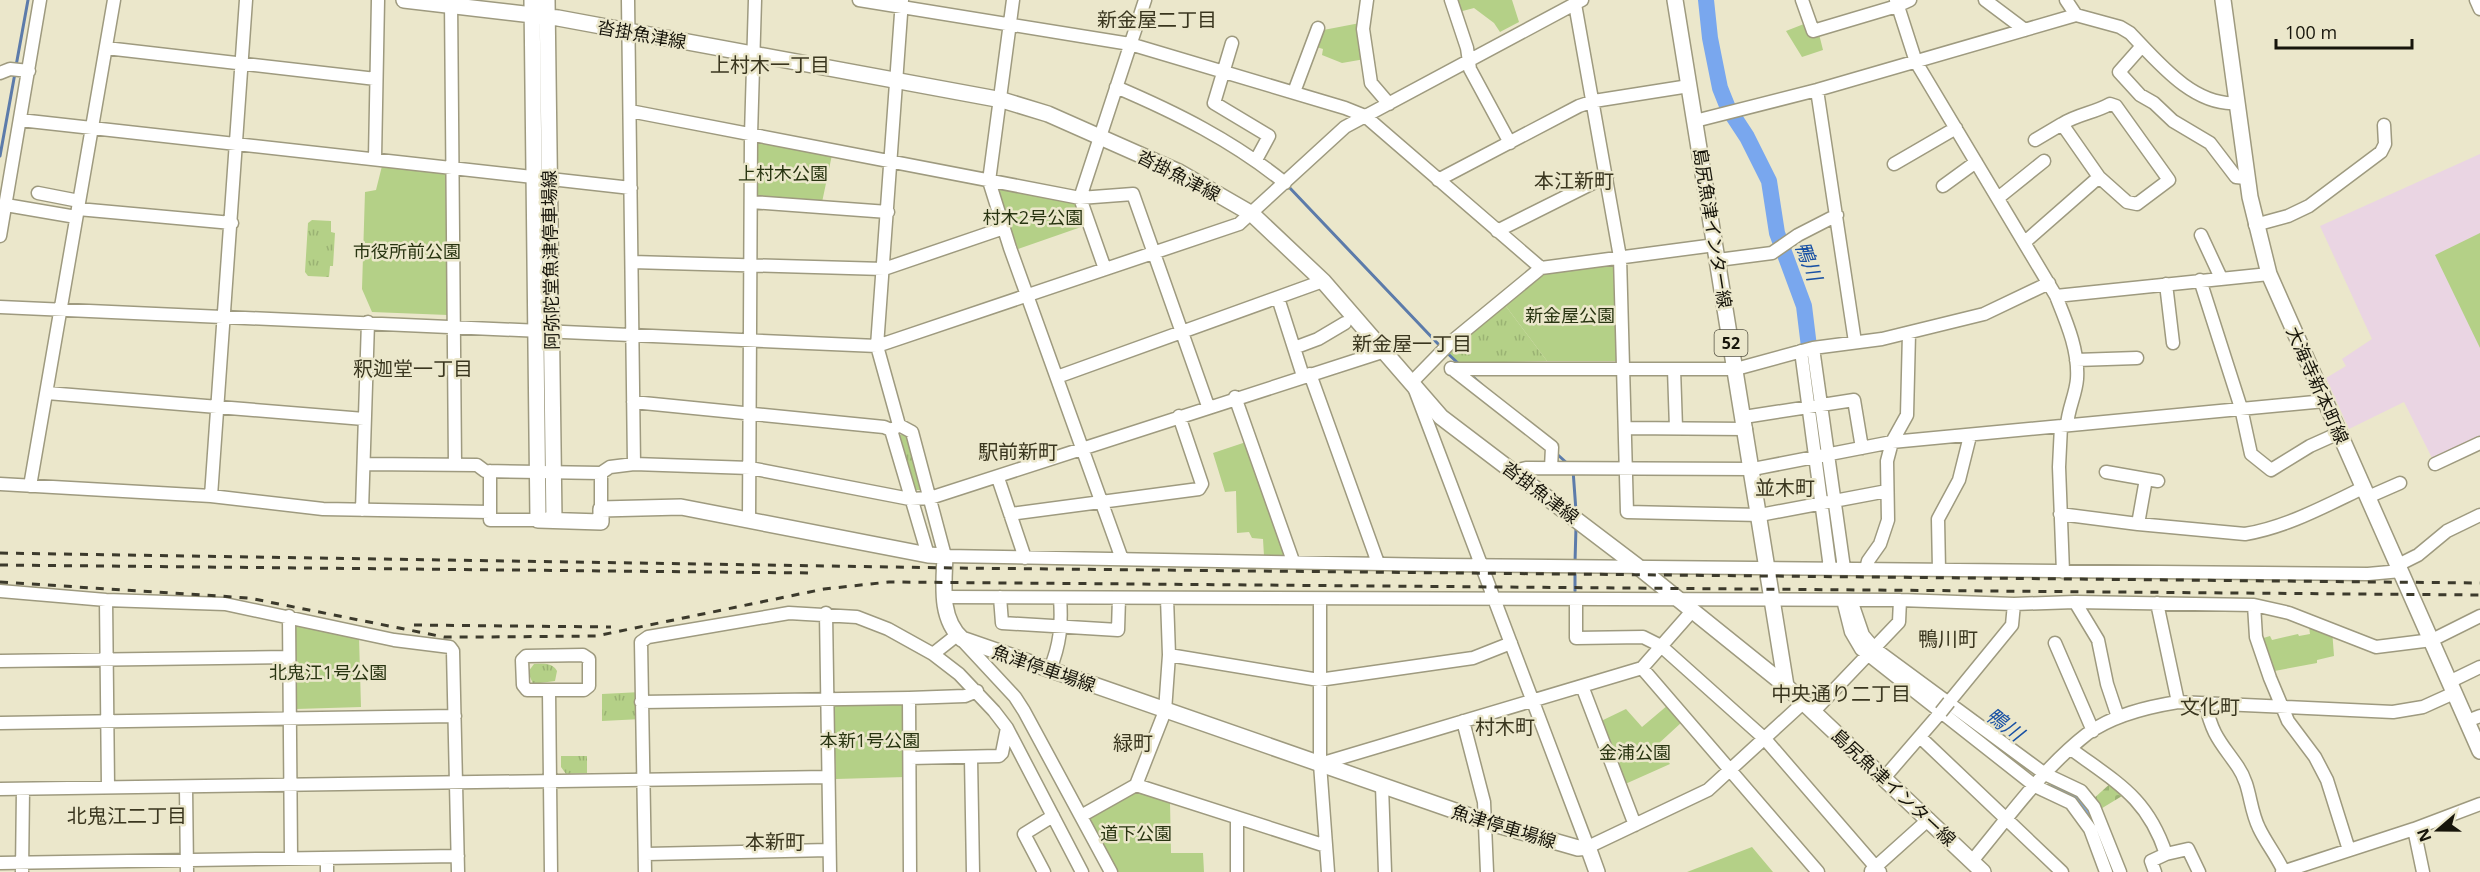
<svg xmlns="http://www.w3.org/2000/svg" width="2480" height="872" font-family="'Open Sans','Noto Sans JP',sans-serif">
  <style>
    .education { fill: #ead5e3 }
    .grass { fill: url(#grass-tufts) }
    .cemetery { fill: url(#cemetery-stones) }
    .park { fill: #b4d087 }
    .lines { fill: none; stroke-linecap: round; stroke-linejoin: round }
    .stream { stroke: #5c7baa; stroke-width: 3 }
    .river { stroke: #79a7ee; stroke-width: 16 }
    .minor-casing { stroke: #9e9a7f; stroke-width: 15 }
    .major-casing { stroke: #9e9a7f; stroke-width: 18 }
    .minor { stroke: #fff; stroke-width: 12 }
    .major { stroke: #fff; stroke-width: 15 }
    .rail { stroke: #3c3a2c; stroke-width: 3; stroke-dasharray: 8 8; stroke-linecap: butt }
    .minor-bridge-casing { stroke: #9e9a7f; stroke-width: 15; stroke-linecap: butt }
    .minor-bridge { stroke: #fff; stroke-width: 12 }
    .labels { text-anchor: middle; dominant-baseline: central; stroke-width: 5; stroke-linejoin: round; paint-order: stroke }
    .shield { fill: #ebe7cb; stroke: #575445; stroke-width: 1.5 }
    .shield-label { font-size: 16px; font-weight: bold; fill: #17150b }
    .street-label { font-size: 18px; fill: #17150b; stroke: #ebe7cb }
    .park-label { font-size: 18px; fill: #283411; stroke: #ebe7cb }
    .neighbourhood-label { font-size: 20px; fill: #3a361f; stroke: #ebe7cb }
    .water-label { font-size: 20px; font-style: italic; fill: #1951a4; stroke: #ebe7cb }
  </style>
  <defs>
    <pattern id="grass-tufts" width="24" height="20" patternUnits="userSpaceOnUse" patternTransform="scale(1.5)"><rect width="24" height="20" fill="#b4d087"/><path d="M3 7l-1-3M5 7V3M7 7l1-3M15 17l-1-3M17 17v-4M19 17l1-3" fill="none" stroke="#9ab273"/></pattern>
    <pattern id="cemetery-stones" width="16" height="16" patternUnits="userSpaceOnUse" patternTransform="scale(1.5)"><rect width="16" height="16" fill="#b4d087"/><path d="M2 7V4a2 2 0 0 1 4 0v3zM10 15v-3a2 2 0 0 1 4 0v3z" fill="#9ab273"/></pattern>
  </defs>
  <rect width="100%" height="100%" fill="#ebe7cb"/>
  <!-- education -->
  <path class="education" d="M2480,154V443L2435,464L2404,402L2349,429L2326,378L2346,366L2342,359L2372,339L2320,226Z"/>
  <!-- grass -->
  <path class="grass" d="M312,220L331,221V232L335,233L333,266H330L329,277L308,276L305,272L308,223Z
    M1505,305L1547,361L1458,363L1449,353L1452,346Z
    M907,434L922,490H914L898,435Z
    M534,664C543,664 552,662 557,671L555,681L533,684L528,672Z
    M641,692L642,719L602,721V694Z
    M561,756H587V773L566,774L561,767Z"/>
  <!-- cemetery -->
  <path class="cemetery" d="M2112,782L2127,793L2099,810L2092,800Z"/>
  <!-- park -->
  <path class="park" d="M1451,0H1512L1519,22L1500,32L1494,23L1474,8L1455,13Z
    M1809,22L1818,30L1823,50L1802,57L1786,31Z
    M1360,23L1365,59L1342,63L1322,55L1323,49L1310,45L1313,32Z
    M751,135L833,150L821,207L752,202Z
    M382,166L450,172L448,315L372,312L362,289L365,192L376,190Z
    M1003,186L1076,201L1084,226L1018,249L998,193Z
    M2480,233V348L2435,255Z
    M1614,263L1619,361H1547L1505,305L1545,271Z
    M1246,442L1286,556H1264L1263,539L1252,538L1249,532L1237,533L1236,491L1225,492L1213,453Z
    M2308,620L2332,629L2334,656L2317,660V663L2269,672L2257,640L2270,636L2272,640L2298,634L2299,636L2310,634Z
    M295,622L359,637L361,707L296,709Z
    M904,701L905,777L836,779L833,702Z
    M1668,705L1682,722L1657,745L1670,764L1623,785L1599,722L1626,709L1642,727Z
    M1137,789L1170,802L1171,853H1203L1204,872H1116L1088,817Z
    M1752,847L1773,872H1687Z"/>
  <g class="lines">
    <!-- stream -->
    <path class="stream" d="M16,66L28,0
      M0,156L15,73
      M1288,186L1441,347
      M1445,351L1460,365
      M1470,374L1482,385
      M1558,455L1569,465
      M1573,470L1576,511
      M1575,562L1576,527
      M1575,569V591"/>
    <!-- river -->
    <path class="river" d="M1706,0L1710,38L1720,88L1728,108L1747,137L1769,181L1777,233L1804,306L1811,363
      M2059,785C2084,798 2092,819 2103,844"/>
    <defs>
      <path id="minor" d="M451,0L455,465
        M628,0L634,464
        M859,0L1130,44L1345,108L1365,116L1541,268
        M902,0L877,346L899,425L912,432L945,556L1441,565L2368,574L2401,571
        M1013,0L989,181L1010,248L1122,559
        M1367,0L1363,29L1371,83L1389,104
        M1451,0L1467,48L1470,69L1510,143
        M1802,0L1813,31L1897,6L1910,0
        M1896,0L1916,62L2056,296C2066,321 2079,350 2077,379C2076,394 2068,409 2067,425
        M1985,0L2025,30
        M2066,0L2076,15
        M2476,0L2480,9
        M1575,4L1620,257L1627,512L1760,515L1887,491
        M1232,43L1214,103L1269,136L1256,160
        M2142,46L2119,72L2140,95L2154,103L2173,121L2210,143L2236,177L2246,178
        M106,48L376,79
        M0,73L10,69L29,71
        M1116,87C1177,113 1233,141 1285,183
        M1817,90L1855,342
        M1294,92L1318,28
        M630,111L1080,198L1133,194L1208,406
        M20,120L631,188
        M1695,121L1817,90L2076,15L2120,27L2130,33C2157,61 2193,106 2236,103
        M2035,140L2062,124
        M375,158L378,0
        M1894,164L1956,128
        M1438,180L1579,106L1594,101L1689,86
        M1943,186L1976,162
        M38,193L79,201
        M1998,198L2044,161
        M752,202L888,212
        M6,205L76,217
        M78,209L232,223
        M2255,225L2288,216L2309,206L2381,152L2385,144L2384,125
        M1497,231L1607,176
        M2201,235L2221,278
        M0,236L40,0
        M2025,242L2099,177L2062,124C2078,114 2094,113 2110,104L2116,106L2169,180L2137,204L2127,202L2099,177
        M1715,245L1541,268L1450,343L1412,382L1588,847L1708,790L1804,702
        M1718,260L1772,253L1798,235L1837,215
        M632,262L884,269L1004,228
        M1105,269L1080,198L1145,0
        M2200,280L2241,408L2251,454L2271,470L2310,446L2339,433
        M2166,284L2173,343
        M2056,296L2269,274
        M1278,298L1303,376
        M0,307L877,346L1239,224L1345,127L1582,0
        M1294,348L1318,339L1345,323
        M1813,348L1844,568
        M1801,351L1830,568
        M2076,360L2137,358
        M1451,368L1552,447L1551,468
        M1451,369H1736L1813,348L1882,339L1984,314L2049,283
        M1674,369L1676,428
        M1310,374L1378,563
        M1057,377L1323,281
        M47,393L364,419
        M1235,397L1293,561
        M633,402L884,427L891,430
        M1744,417L1854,400L1862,448
        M898,426L891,430L928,555
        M2061,426L2059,467L2063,572
        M1625,428L1746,429
        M364,464L477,465L485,471L601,473L610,467L634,464L750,468L910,499L930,498L1385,351
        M2435,464L2480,443
        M490,471V520H538
        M1514,471L1526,468L1753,469L1892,442L2325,401
        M2106,472L2146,479
        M998,478L1025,558
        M0,484L211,496L323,509L490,512
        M30,486L114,0
        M211,496L246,0
        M2368,497L2400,483
        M601,509V473
        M362,510L368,322
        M1010,514L1199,489L1202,484L1179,416
        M2060,514L2138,524L2245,534C2287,527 2325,506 2363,488
        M749,520L751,135L755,0
        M2138,524L2146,479L2158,481
        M2398,565L2418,555L2447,531L2480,515
        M1866,569L1868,561L1880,544L1888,520L1887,461L1892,442L1907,415L1909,333
        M1939,570L1938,519L1959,480L1970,436
        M0,591L106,600L225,604L394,640L450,647L453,651L458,872
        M944,597L1900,600L2014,604L2075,602L2254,605L2289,613L2376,647L2432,640L2480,616
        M1000,597L1002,623L1118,630L1119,598
        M1320,599V764L1328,872
        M1576,599V638L1643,637L1661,646L1765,739L1880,872
        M106,600L108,787
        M1843,600L1851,632L1861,649L2035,786L2071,803L2090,829L2106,872
        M1851,600L1863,635L1874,648L2045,774L2081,791L2094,807L2120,872
        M2075,602L2098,640L2107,684L2118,717
        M2157,603L2178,702
        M2254,605L2256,637L2270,678L2288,721L2315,757L2327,780L2349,850
        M826,613L830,872
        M289,616L291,857
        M962,640L1015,697L1024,711L1111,872
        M2055,643L2093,731
        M933,654L957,635
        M583,655L589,659V686L584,690H527L523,685L522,660L526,656Z
        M1169,655L1319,680L1473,658L1511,643
        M0,661L289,657
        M1642,668L1818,872
        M1050,669C1060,645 1062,625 1060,598
        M2449,682L2480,667
        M1582,686L1635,825
        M549,691L551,872
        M909,698L910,872
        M641,702L909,698L965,696L977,691
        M1949,702L2012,625L2014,604
        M2205,703C2213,737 2220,741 2238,767C2251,786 2249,808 2259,828C2266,843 2277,856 2284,872
        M1814,711L1899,622L1900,600
        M1463,721L1484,802L1487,872
        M2467,721L2480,716
        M0,723L455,716
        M1920,737L2062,872
        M2071,749C2117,783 2147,797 2166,854L2188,849L2199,872
        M910,758L999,756L1002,753L1007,728
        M971,758L973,872
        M1320,764L1642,668L1693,610
        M1884,778L1941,712
        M1136,785L1326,846
        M1382,786L1385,872
        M186,787L187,872
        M0,789L828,777
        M1081,816L1136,785L1165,711L1169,655L1167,598
        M1237,818V872
        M2414,829L2423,872
        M646,854L829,850
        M327,858V872
        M1972,861C2008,818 2042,769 2087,734C2113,715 2147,707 2178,702L2393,712L2423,707L2454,693
        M0,863L458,856
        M1871,871L1929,819
        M22,872L23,789
        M645,872L641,642L648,637L789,613L857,617L888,629L933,654L959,674L994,711L1007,728L1082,872
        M1044,872L1024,834L1053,816
        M2155,872L2151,861L2166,854
        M2282,872L2414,829L2480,804"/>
      <path id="major" d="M404,0L558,18L1002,100L1048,114L1179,172L1252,214L1323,281L1441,417L1637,566L1786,686L1983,872
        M532,0L538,520L601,522V509L681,507L928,555L945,556C944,584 939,618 962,639L1487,822L1578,848L1588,847L1597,872
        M547,0L554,520
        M1675,0L1786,686
        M2223,0L2250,197L2269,274L2480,751"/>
    </defs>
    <!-- minor casing -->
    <use href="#minor" class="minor-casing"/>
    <!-- major casing -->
    <use href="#major" class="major-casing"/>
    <!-- minor -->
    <use href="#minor" class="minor"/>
    <!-- major -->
    <use href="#major" class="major"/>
    <!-- rail -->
    <path class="rail" d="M0,553L953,568L2480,583
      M0,565L813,573
      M0,582L249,598L444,637H482L596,636L824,589L889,582L2480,595
      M414,625L611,627"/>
    <defs>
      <path id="minor-bridge" d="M1941,712L1949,702"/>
    </defs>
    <!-- minor-bridge casing -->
    <use href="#minor-bridge" class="minor-bridge-casing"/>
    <!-- minor-bridge -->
    <use href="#minor-bridge" class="minor-bridge"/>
  </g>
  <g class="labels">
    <!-- shield labels -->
    <rect class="shield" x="1714.5" y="330" width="33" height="26" rx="4.5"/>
    <g class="shield-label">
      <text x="1731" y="343">52</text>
    </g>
    <!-- street labels -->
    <g class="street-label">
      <text transform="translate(642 34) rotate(10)">沓掛魚津線</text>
      <text transform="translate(1179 175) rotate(27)">沓掛魚津線</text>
      <text transform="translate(1713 228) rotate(81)">島尻魚津インター線</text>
      <text transform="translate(550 260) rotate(-91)">阿弥陀堂魚津停車場線</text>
      <text transform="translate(2318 385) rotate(66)">大海寺新本町線</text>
      <text transform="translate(1541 492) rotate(37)">沓掛魚津線</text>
      <text transform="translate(1044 668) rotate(19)">魚津停車場線</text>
      <text transform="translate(1894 787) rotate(43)">島尻魚津インター線</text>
      <text transform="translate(1504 826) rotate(17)">魚津停車場線</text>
    </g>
    <!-- park labels -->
    <g class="park-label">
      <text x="783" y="173">上村木公園</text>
      <text x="1033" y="217">村木2号公園</text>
      <text x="407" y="251">市役所前公園</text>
      <text x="1570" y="315">新金屋公園</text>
      <text x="328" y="672">北鬼江1号公園</text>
      <text x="870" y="740">本新1号公園</text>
      <text x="1635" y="752">金浦公園</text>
      <text x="1136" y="833">道下公園</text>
    </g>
    <!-- neighbourhood labels -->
    <g class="neighbourhood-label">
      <text x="1157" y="19">新金屋二丁目</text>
      <text x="770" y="64">上村木一丁目</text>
      <text x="1574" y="180">本江新町</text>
      <text x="1412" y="343">新金屋一丁目</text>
      <text x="413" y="368">釈迦堂一丁目</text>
      <text x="1018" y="451">駅前新町</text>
      <text x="1785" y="487">並木町</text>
      <text x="1948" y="638">鴨川町</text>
      <text x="1841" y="693">中央通り二丁目</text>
      <text x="2210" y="706">文化町</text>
      <text x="1505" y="726">村木町</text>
      <text x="1133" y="742">緑町</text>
      <text x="127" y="815">北鬼江二丁目</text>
      <text x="775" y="841">本新町</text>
    </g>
    <!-- water labels -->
    <g class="water-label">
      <text transform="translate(1809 261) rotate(70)">鴨川</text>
      <text transform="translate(2005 724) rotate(37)">鴨川</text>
    </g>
  </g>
  <!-- north arrow -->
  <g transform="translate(2438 830) rotate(250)" stroke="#ebe7cb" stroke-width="4.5" paint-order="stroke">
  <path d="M0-4.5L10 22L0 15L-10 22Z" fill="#17150b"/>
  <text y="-9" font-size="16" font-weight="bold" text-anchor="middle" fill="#17150b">N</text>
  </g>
  <!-- scale -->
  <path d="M2276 39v9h136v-9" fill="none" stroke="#17150b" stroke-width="3"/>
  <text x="2285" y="39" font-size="18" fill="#17150b" stroke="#ebe7cb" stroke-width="4.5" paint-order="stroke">100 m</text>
</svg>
